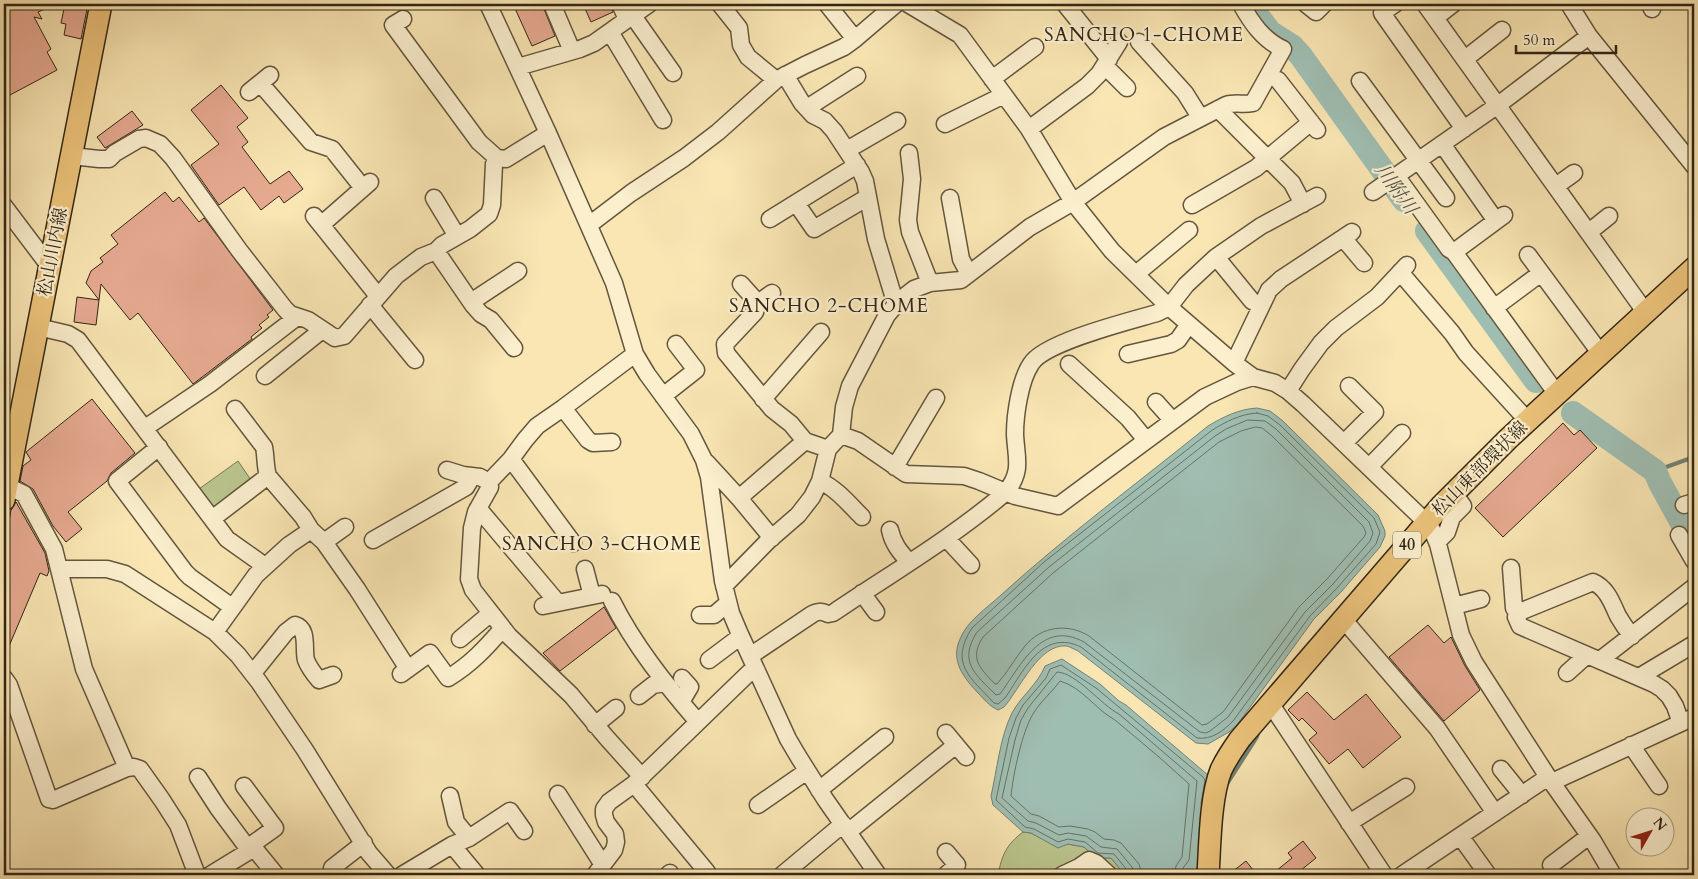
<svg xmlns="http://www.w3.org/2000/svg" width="1698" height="879" font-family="Cardo,'Noto Serif JP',serif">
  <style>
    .green { fill: #bbc68e; stroke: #767652 }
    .water { fill: #9fbeb2; stroke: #738174 }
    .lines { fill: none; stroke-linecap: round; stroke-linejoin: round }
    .shore { stroke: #687264; stroke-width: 1 }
    .stream { stroke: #738174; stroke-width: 4 }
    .river { stroke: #9fbeb2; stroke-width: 24 }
    .building { fill: #e6aa91; stroke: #322617 }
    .minor-casing { stroke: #64563e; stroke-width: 19 }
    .major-casing { stroke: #322617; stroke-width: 24 }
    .minor { stroke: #fbefce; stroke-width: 16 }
    .major { stroke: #ecc37a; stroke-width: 21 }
    .labels { text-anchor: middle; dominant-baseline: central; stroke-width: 4.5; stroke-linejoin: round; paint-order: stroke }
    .shield { fill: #fbefce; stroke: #6e624e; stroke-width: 1 }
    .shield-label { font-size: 16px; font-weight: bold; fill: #322617 }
    .street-label { font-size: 18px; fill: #322617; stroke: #fbefce }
    .neighbourhood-label { font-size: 19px; letter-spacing: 1px; fill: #322617; stroke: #fbefce }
    .water-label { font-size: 19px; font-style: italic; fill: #535446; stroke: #fbefce }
  </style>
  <rect width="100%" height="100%" fill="#f9e6b3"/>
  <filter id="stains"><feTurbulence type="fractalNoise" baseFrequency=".004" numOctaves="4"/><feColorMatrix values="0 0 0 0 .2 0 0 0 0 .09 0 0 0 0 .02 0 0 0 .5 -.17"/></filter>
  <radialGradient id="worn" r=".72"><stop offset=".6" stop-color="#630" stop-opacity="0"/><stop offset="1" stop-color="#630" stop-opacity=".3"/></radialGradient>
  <!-- green -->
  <path class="green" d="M238,461L253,483L216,511L199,489Z
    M1023,832L1031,833L1058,847L1068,844L1084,847L1096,858H1111L1125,875H998C1002,855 1006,845 1023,832Z"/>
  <!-- water -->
  <path class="water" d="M1257,408L1270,411L1283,421L1378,515L1385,531V536L1380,547L1341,592L1314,619L1237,725L1229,732L1208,744L1196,743L1078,651C1074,649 1070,647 1067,646C1039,643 1020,689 1004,707L998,710C989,706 984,699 978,693C964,678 950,661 960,639C967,621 987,608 1001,595C1067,535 1139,482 1208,426C1223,417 1239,409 1257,408Z
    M1062,659L1100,684L1119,701L1126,705L1209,776L1200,864L1194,872L1189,875H1125L1111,858H1096L1084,847L1068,844L1058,848L1031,833L1023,832L993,805L991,796C997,770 1000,737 1012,713C1021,696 1038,684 1045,666Z"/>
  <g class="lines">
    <!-- shore -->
    <path class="shore" d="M1257,413L1268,416L1280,425L1374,518L1380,532L1376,544L1337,588L1310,616L1233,721C1223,731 1212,740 1197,738L1081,647C1042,628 1023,672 1005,698L998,704L994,703C970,677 949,664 972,628L1044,562L1211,431C1225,422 1240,414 1257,413Z
      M1248,420L1265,421L1276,429L1369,522L1373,533L1370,541L1333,584L1305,612L1228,717L1210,731L1206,733L1200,732L1084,642C1042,619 1021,665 1000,694L996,695C975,674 958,662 977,632L1049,567L1215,436L1226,429Z
      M1256,427L1262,428L1271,435L1363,526L1366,533L1364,537L1327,579L1299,607L1223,712L1207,724L1202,725L1089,636C1068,623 1041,626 1025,646C1015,658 1008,672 997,684H995C980,668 969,659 983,637L1053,573L1219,442L1241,431Z
      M1128,875L1127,870L1114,854L1098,853L1085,842L1068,839L1058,842L1034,829L1025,827L996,800L1009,738L1016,718L1023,705L1046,678L1050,669L1061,665L1096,688L1203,777L1205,780L1201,804
      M1134,875L1132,867L1117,849L1101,847L1086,836L1068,833L1059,835L1036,823L1028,821L1002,798L1015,740L1021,720L1028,708L1057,672C1077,673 1101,705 1119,714L1197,781L1189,860L1183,868L1182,875
      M1142,875L1139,864L1121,843L1114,840L1104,839L1095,832L1088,829L1070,826L1059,827L1039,816L1031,814L1011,796C1013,775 1022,732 1033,714C1040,702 1052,692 1060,681C1082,687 1096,710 1115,720L1159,757L1189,784L1182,857L1176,866L1174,875"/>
    <!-- stream -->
    <path class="stream" d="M1655,471L1694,457
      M1227,784L1257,737L1259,730"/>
    <!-- river -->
    <path class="river" d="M1253,10L1270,32L1292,46L1301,56L1404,200
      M1427,231L1536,381
      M1573,413L1655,471L1660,483L1694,545"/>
  </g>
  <!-- building -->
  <path class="building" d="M11,4H57L38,12L42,19L34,17L51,49L47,52L57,70L10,95L4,83V7Z
    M65,4H88L81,39L64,35L66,24L61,23Z
    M513,4H542L555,36L532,46Z
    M583,4H610L613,12L591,22Z
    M221,85L248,118L237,127L248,142L242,147L270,184L289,171L303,189L284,203L279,196L261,210L244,187L219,205L191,165L219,144L191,110Z
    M132,111L143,125L105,148L97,137Z
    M165,192L173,202L179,197L199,222L204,218L273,310L267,315L269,317L259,325L262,328L251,337L252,339L193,384L138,313L130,320L101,284L99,300L86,283L91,271L103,262L100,258L118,244L111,235Z
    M77,297L99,300L96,325L74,322Z
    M92,399L135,453L111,473L107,481L68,512L82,529L66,542L53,526L33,489L20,481L23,466L31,460L26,452Z
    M1563,423L1574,435L1580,430L1597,448L1503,537L1475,508Z
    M16,502L45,553L49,571L47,576L40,573L4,658V550L11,510Z
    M604,607L616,628L560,671L543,653Z
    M1428,625L1444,643L1451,637L1465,666L1480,690L1444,721L1389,657Z
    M1307,692L1334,720L1366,694L1401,737L1363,768L1348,749L1329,764L1309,740L1317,733L1302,718L1299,721L1288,710Z
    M1303,841L1316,858L1295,875H1271L1292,858L1288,853Z
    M1246,861L1257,875H1228Z"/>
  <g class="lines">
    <defs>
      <path id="minor" d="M488,4L548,133L614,283L635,354L647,374L691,434L704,460L709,477L723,581L731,613L739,632L788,739L798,756L825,799L878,875
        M552,4L572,51
        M620,4L627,19
        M720,4L739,28L741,45L748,57L776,80
        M827,4L855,39L896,4
        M908,4L960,35L1029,129L1073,202L1112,251L1169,307L1234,363L1253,377L1275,383L1288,391L1303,404L1427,523L1432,530L1438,544L1461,635L1474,662L1548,777L1593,841L1613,875
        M1065,4L1109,59
        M1306,4L1316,12L1324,4
        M1395,4L1382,13L1464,129
        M1425,4L1646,313
        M1569,4L1589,36L1694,166
        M1650,4L1652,9
        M633,16L673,73
        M1435,18L1453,4
        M403,19L393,25L479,142L497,158L506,159L548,133
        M610,32L663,120
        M1139,42L1185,93L1200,117
        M1465,59L1502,30
        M1105,66L1127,88
        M518,67L580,49L594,43L649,4
        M785,75L802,103L813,115L825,121L834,131L861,172L865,181L876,239L896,305
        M992,79L1035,47
        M1278,80L1317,130
        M1360,81L1446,198
        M260,83L311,142L332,149L363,188
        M249,92L270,75
        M807,108L857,76
        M1218,109L1292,183L1303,204
        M945,124L1004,95
        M1029,129L1087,86L1099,74L1119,42
        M1442,144L1496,221
        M847,150L897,121
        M909,153L912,179L908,220L910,232L930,283
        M72,156L99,159H109L115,153L139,139L146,138L160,144L173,158L239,250L285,309L290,314L308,320L335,338L344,336L396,276L421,257L436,251L442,245L470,229L489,214L492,205L494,164L497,158
        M1397,177L1449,249L1454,252
        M1556,186L1574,173
        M1373,192L1498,105L1589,36
        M434,198L457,236
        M950,198L961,259L969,274
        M796,203L814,229L868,197
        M1192,205L1256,168L1311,122
        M4,206L50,267
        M1504,215L1454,252L1557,394
        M314,216L378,296
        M770,219L857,165
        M321,225L370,182
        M589,225L631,193L684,158L718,132L776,80L805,65L844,47L855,39
        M1589,232L1609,216
        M1343,238L1364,263
        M436,251L473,305L481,314L491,320L514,348
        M1528,255L1601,354
        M1216,257L1252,301L1261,305
        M1400,272L1452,333L1466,353L1528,421
        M1136,274L1189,230
        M741,284L758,303
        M772,293L758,303L755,312L725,344L726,353L772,409L791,424L805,441L828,449
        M471,302L518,271
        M370,305L415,360
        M1494,308L1541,273
        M38,327L68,334L78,340L227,539L265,566
        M1128,354L1171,344L1178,340L1189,324
        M1234,363L1269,290L1281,279L1352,232
        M1069,364L1128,418L1146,440
        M265,376L322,330
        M1288,391L1302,369L1321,343L1336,328L1377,297L1407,265
        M663,396L696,370L676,344
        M763,399L821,332
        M1156,402L1173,421
        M563,408L588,440L593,443L612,442
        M235,409L264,447C266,457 265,466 268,476L303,517L311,530L324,542L357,589L408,669
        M145,428L210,384L297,317
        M841,435L858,441L906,474L964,476L979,481L1015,496L1058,506L1205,397L1237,382L1253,377
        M1344,443L1375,412L1349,386
        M159,447L117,481L185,572L190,577L232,607
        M511,459L573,543
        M706,462L739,498L772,538
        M895,467L936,398
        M1369,467L1402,433
        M447,470L463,475L480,477L489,482L490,487L476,512L472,528L469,579L473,590L509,636L571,695L606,737L642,777
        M820,481C837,489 849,504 862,517
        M489,482L511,459L525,440L537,426L563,408L635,354
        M7,486L24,494L54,549L84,669L127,768
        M739,498L805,441
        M1684,505L1694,502
        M478,508L558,603
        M212,519L268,476
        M890,530C893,544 900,552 909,562
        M1679,535L1694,561
        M946,538L971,565
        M373,540L466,487L472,477
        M324,542L345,527
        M1437,542L1447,532L1452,517L1463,506L1454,493
        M1511,568L1514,608L1518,614
        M59,569H107L125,574L215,632L238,655L259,682L305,750L369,853L388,875
        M585,569L592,596
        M724,586L768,541L798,515L812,497L820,481L828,449L841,435L844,407L850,386L887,315L900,300L914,289L930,283L961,280L1030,227L1073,202L1164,137L1226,105C1235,102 1243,105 1253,103L1283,49C1263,40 1251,22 1241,4
        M862,593L876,612
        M612,601C634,645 666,685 698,722
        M543,606L602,594
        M1454,606L1481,599
        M700,615H714L728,603
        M1343,619L1437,728L1495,813
        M215,632L256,575L289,545L311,530
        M1632,636C1627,630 1622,623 1618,616C1612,603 1607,588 1593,582L1522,611L1516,617L1520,626L1654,684L1662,689L1669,696L1675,706L1681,723
        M460,639L491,613
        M750,656L811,615C817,611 821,611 828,614L833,613C892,573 952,538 1006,492C1023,471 1016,458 1015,434C1015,415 1020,380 1031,364C1044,342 1130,321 1157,313L1169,307L1186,285L1216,257L1261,226L1317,196
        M709,660L741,636
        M1600,660L1694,587
        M253,673L286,632L295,625C309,629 303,649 306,660C309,668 314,674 319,680L333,675
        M1567,673L1587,655
        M401,674L430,653L448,678C470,665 486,648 503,628
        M1639,677L1694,644
        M4,678L9,685L49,799L53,800L127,768L134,767L140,769L162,800L178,825L197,875
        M639,696L653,685L665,683
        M681,702L690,687L682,678
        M1270,703L1384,875
        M595,725L616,708
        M946,733L966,757
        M1631,745L1659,786
        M1501,769L1522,795
        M198,777L218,808L250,851
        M1552,782L1694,717
        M634,784L707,872
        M244,786L275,828L254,843V848L276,875
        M819,790L885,737
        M558,794L603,865
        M450,796L456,822L469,838
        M758,805L807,771
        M1349,823L1406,787
        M848,832L956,745
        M1460,836L1488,875
        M452,845L469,838L510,811L524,831
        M1551,865L1589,836
        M332,868L364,843
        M210,875L254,848
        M402,875L452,845L477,875
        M595,875L614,850L616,842L615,834L606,822L604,815V809L609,802L634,784L755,667
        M668,875L670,873
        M782,875L843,824
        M946,875L957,865L946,852
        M1062,875L1079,867L1089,860L1096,863L1109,875
        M1402,875L1548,777"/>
      <path id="major" d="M4,500L101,4
        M1208,875C1210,845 1210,798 1221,770C1226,759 1233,749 1240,739L1441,506L1509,438L1694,268"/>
    </defs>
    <!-- minor casing -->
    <use href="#minor" class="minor-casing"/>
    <!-- major casing -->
    <use href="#major" class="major-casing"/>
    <!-- minor -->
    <use href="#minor" class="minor"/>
    <!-- major -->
    <use href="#major" class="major"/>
  </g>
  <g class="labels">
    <!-- shield labels -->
    <rect class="shield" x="1393" y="531.5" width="28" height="27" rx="4"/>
    <g class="shield-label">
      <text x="1407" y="545">40</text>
    </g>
    <!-- street labels -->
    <g class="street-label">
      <text transform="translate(53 252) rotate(-79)">松山川内線</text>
      <text transform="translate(1480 469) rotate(-45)">松山東部環状線</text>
    </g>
    <!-- neighbourhood labels -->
    <g class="neighbourhood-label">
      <text x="1144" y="35">SANCHO 1-CHOME</text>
      <text x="829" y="306">SANCHO 2-CHOME</text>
      <text x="602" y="544">SANCHO 3-CHOME</text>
    </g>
    <!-- water labels -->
    <g class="water-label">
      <text transform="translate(1396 189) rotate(54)">川附川</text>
    </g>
  </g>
  <!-- margin -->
  <rect width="1698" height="879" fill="none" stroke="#f9e6b3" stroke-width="20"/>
  <rect x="5" y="5" width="1688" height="869" fill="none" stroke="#322617" stroke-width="2.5"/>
  <rect x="10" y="10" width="1678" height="859" fill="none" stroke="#322617"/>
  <!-- north arrow -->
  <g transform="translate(1650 832) rotate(51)"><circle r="24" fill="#fbefce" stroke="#ab9f85"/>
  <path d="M0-4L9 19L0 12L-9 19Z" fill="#8f2418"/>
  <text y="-8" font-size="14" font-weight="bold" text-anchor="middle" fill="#322617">N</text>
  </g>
  <!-- scale -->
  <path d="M1516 45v8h100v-8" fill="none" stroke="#322617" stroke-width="2.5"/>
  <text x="1523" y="45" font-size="15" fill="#322617" stroke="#fbefce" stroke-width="4" paint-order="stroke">50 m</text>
  <rect width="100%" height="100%" filter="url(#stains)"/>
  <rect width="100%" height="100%" fill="url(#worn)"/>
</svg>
